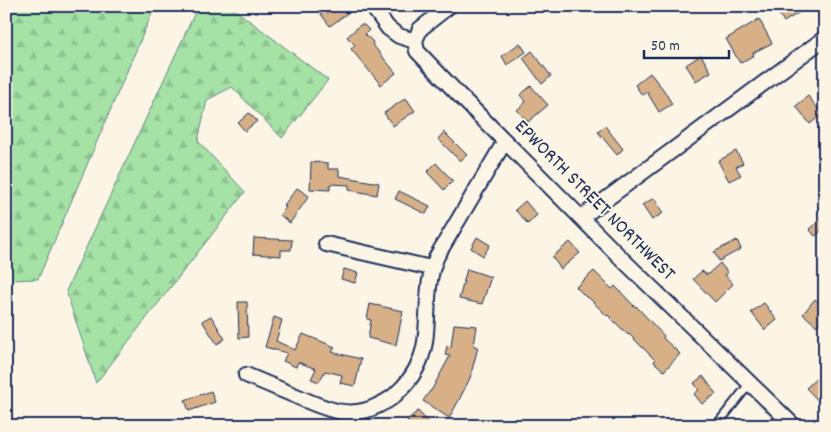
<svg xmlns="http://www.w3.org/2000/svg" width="831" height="432" font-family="Dekko,sans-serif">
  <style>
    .forest { fill: url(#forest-firs); stroke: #608882 }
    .building { fill: #d7b088; stroke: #1b2f5e }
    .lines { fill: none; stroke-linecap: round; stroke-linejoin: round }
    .lane-casing { stroke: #1b2f5e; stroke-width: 11 }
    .street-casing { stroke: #1b2f5e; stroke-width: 18 }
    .lane { stroke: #fcf5e5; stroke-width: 7 }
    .street { stroke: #fcf5e5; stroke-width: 14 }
    .labels { text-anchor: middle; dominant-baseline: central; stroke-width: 4; stroke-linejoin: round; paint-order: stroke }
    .street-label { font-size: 20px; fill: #1b2f5e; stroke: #fcf5e5 }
  </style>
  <defs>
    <pattern id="forest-firs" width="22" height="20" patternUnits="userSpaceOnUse" patternTransform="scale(1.25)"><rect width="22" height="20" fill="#a6e1a6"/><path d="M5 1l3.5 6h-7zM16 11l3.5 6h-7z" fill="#8ec191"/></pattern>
  </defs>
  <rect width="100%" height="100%" fill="#fcf5e5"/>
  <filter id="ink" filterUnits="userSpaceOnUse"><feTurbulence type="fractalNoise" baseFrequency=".02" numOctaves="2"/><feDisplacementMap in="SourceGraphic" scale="10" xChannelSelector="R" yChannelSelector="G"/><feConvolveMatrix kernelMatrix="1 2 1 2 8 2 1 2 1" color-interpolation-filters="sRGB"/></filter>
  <g filter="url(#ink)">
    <!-- forest -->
    <path class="forest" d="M6,6H155L38,279L6,280Z
      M198,6H230L328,80L282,138L232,87L207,100L198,141L245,192L96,383L66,291Z"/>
    <!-- building -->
    <path class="building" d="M328,6H344L349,12L330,26L320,13Z
      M774,6H809L784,22Z
      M759,19L772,43L753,53L754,55L740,63L726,39Z
      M360,25H364L369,30L365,34L373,42L372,44L396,73L381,85L351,49L355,45L347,37Z
      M520,43L526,52L507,65L502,56Z
      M532,51L551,76L542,84L523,58Z
      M701,55L711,72L696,81L686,65Z
      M650,73L663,89L672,104L659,112L647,92L642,95L635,85Z
      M531,86L548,105L528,122L517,110L526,102L520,95Z
      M808,96L822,114L810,124L796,106Z
      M406,98L415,111L393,126L384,113Z
      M249,113L257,121L245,131L238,123Z
      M605,126L623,149L617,155L598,132Z
      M444,132L467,155L460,161L438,139Z
      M736,151L743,163L736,167L741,175L729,181L718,161Z
      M311,162L328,163V169H339V176L379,183L377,195L349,190V185L330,184V190L310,189Z
      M436,163L453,181L444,190L427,172Z
      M297,188L309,196L290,223L280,215L286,207L284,205Z
      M399,191L430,206L426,214L395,199Z
      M654,198L663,213L652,220L642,205Z
      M525,201L537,215L528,224L515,210Z
      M820,220L825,225V228L815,236L809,229Z
      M477,237L490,245L483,256L471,248Z
      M254,238L292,240L291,250H281V256L253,254Z
      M737,240L741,249L719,261L714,252Z
      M570,242L580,253L561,269L552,257Z
      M720,263L728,273L725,275L733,284L715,302L693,279L702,271L707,275Z
      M344,269L358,273L355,283L341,279Z
      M467,269L491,277L482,304L459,299Z
      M594,271L612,289L615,286L635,307L636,306L664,336L663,338L680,354L664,371L654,362L655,360L629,334L628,335L608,315L607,316L588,297L587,298L576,287Z
      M815,299L825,307V317L817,326L803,314Z
      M238,302H247L248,337L239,338Z
      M764,303L777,320L765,330L751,312Z
      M370,304L403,311L396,345L368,338L371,320L367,319Z
      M211,316L225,339L217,344L202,321Z
      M274,317L282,320L276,341L295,350L303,334L335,347L332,352L361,359L355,386L340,383L342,375L325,371L319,382L311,379L316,369L298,362L296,367L283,361L287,353L265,347Z
      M454,324L477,326L474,346L478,347L470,378L458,402L449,418L423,401L430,391H431L450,356L445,355L447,346L451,347Z
      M703,376L716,394L702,404L694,394L699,390L694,383Z
      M819,376L825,382V408L806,388Z
      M211,391L215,402L189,411L185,400Z
      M418,411L432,426H412L407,420Z"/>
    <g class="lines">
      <defs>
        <path id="lane" d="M716,426L750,383"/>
        <path id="street" d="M372,6L388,28L399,36L415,41
          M415,41L417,51L458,94L622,259L794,426
          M415,41L420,29L449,6
          M582,217L825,38
          M326,244L431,268
          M246,375C263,382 279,389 296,396C324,408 349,421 379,405C387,401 393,398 398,392C412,379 422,361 425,342C429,314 425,282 437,256L505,141"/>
      </defs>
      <!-- lane casing -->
      <use href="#lane" class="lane-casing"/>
      <!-- street casing -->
      <use href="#street" class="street-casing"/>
      <!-- lane -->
      <use href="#lane" class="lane"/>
      <!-- street -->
      <use href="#street" class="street"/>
    </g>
  </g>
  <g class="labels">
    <!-- street labels -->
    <g class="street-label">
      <text transform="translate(594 201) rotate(45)">EPWORTH STREET NORTHWEST</text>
    </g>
  </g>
  <!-- margin -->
  <rect width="831" height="432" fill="none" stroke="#fcf5e5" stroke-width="25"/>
  <rect x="12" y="12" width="806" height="407" fill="none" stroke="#1b2f5e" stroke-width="2" filter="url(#ink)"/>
  <!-- scale -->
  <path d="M644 50v8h85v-8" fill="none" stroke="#1b2f5e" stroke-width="2.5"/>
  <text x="651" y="50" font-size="15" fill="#1b2f5e" stroke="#fcf5e5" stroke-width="4" paint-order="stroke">50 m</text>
</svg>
